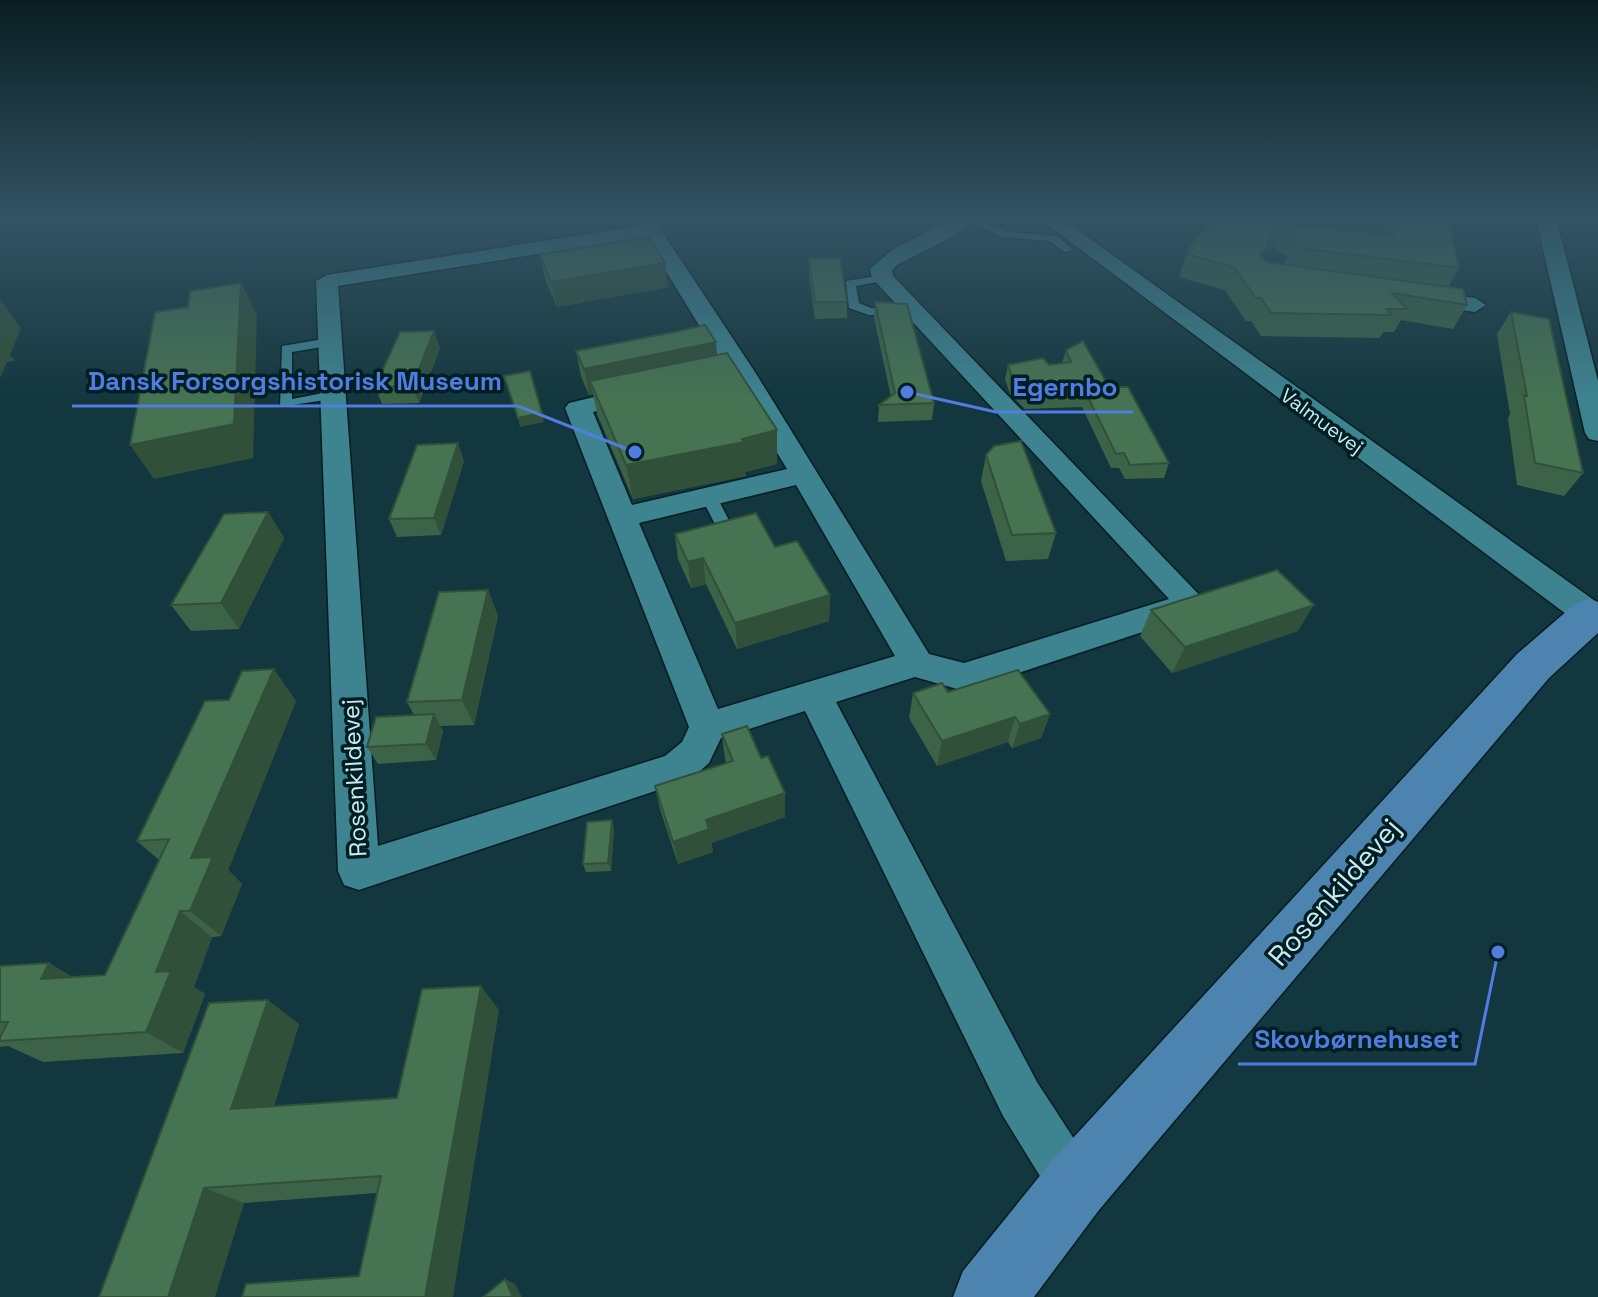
<svg xmlns="http://www.w3.org/2000/svg" width="1598" height="1297" font-family="'Space Grotesk',sans-serif">
  <style>
    .lines { fill: none; stroke-linecap: round; stroke-linejoin: round }
    .lane-casing { stroke: #071d21; stroke-width: 3 }
    .street-casing { stroke: #071d21; stroke-width: 3 }
    .secondary-casing { stroke: #071d21; stroke-width: 3 }
    .lane { fill: #3e8390; fill-rule: evenodd }
    .street { fill: #3e8390; fill-rule: evenodd }
    .secondary { fill: #4c84af; fill-rule: evenodd }
    .wall { fill: #3c6347; fill-rule: evenodd }
    .shaded-wall { fill: #315039 }
    .building { fill: #467352; stroke: #315039; stroke-width: 2 }
    .labels { text-anchor: middle; dominant-baseline: central; stroke-width: 7; stroke-linejoin: round; paint-order: stroke }
    .far-street-label { font-size: 20px; fill: #c9eaf1; stroke: #011e23 }
    .street-label { font-size: 24px; fill: #c9eaf1; stroke: #011e23 }
    .near-street-label { font-size: 28px; fill: #c9eaf1; stroke: #011e23 }
    .leader { fill: none; stroke: #517de0; stroke-width: 3 }
    .callout-dot { fill: #517de0; stroke: #011e23; stroke-width: 3 }
    .callout-label { font-size: 26px; text-anchor: middle; font-weight: bold; fill: #517de0; stroke: #011e23; stroke-width: 7; stroke-linejoin: round; paint-order: stroke }
  </style>
  <rect width="100%" height="100%" fill="#13373e"/>
  <g class="lines">
    <defs>
      <path id="lane" d="M961,218H975L1008,232L1057,236L1073,250L1064,252L1050,241L1002,237Z
        M883,275L887,276V280L856,286L859,303L871,308L901,310V316L869,315L849,308L846,281Z
        M330,338L334,339V345L292,352V399L333,391L338,392V398L280,407L282,346Z
        M709,492L717,497L737,536L735,540L729,541L723,540L701,497Z"/>
      <path id="street" d="M633,218H653L661,230L755,372L929,654L964,663L1169,599L872,278L870,269L892,250L954,218H976L952,237L897,265L892,270L893,276L1208,604L1203,612L964,691L915,677L836,702L1037,1082L1093,1168L1101,1186L1093,1204L1075,1212L1057,1204L1003,1116L805,711L721,738L709,763L691,779L359,890L344,885L338,871L316,281L327,275L638,226ZM645,237L787,469L632,505L593,412L650,399L654,394L641,386L569,403L565,408L689,727L682,742L665,756L378,846L338,286ZM796,485L895,656L718,709L639,523Z
        M1039,218H1061L1598,603V632L1586,629Z
        M1536,218H1556L1598,381V441L1589,439L1585,433Z
        M1420,291L1475,298L1486,305L1475,312L1412,303L1409,298L1412,293Z"/>
      <path id="secondary" d="M1590,599L1598,602V633L1549,678L1099,1210L1034,1297H953L963,1271L1051,1162L1517,654L1575,604Z"/>
    </defs>
    <!-- lane casing -->
    <use href="#lane" class="lane-casing"/>
    <!-- street casing -->
    <use href="#street" class="street-casing"/>
    <!-- secondary casing -->
    <use href="#secondary" class="secondary-casing"/>
    <!-- lane -->
    <use href="#lane" class="lane"/>
    <!-- street -->
    <use href="#street" class="street"/>
    <!-- secondary -->
    <use href="#secondary" class="secondary"/>
  </g>
  <!-- wall -->
  <path class="wall" d="M1216,218L1382,235L1390,218H1448L1459,268L1448,287L1467,305L1453,329L1401,320L1394,332H1383L1380,338L1261,336L1251,321H1246L1225,290L1179,277L1189,246ZM1274,248L1288,256L1284,265L1266,262L1262,258L1265,251Z
    M540,255L668,287L557,307L545,279Z
    M809,259L847,302V318L815,319L809,275Z
    M875,302L934,403L932,420L878,422L879,405L891,397L874,318Z
    M1511,312L1583,473L1564,496L1517,485L1508,418L1510,414L1497,334Z
    M440,348L419,403L382,404L375,387Z
    M1066,350L1109,387L1169,463L1164,478L1125,479L1119,468H1111L1082,407L1025,409L1010,394L1005,379L1008,365H1049L1062,363Z
    M576,351L717,355L777,464L745,472L746,476L633,499L597,414L593,394L589,395L581,376Z
    M986,455L1056,533L1048,559L1006,561L981,481Z
    M464,461L441,535L397,537L389,519Z
    M268,512L284,538L239,629L191,631L171,605Z
    M675,534L830,595L829,621L737,649L706,584L691,588L678,559Z
    M488,590L498,616L474,725L440,726L443,731L436,760L378,764L367,747L414,715L407,702Z
    M1151,610L1298,631L1172,673L1140,636Z
    M948,692L1050,714L1041,738L1012,748L1008,742L937,766L909,718L913,693Z
    M296,701L228,870L242,884L221,936L212,937L194,987L205,994L183,1053L43,1062L8,1046L0,1047V966L49,963L72,977L105,975L159,860L137,841Z
    M722,734L785,817L711,843L713,852L678,864L660,809L655,786L726,763L725,759Z
    M614,828L611,871L586,872L583,864Z
    M499,1010L359,1276L377,1193L244,1203L99,1297L299,1024L274,1106L397,1098Z"/>
  <!-- shaded-wall -->
  <path class="shaded-wall" d="M556,218H593V221L558,226Z
    M1283,226L1274,248L1265,251L1251,279L1260,256L1274,229Z
    M665,263L668,287L557,307L551,282Z
    M241,283L257,315L253,458L154,479L130,445Z
    M0,299L21,328L10,355L15,361L7,362L0,378Z
    M434,331L440,348L419,403L412,386Z
    M716,342L718,367L590,381L593,394L589,395L584,369Z
    M542,413L544,422L520,427L518,418Z
    M777,430V464L745,472L746,476L633,499L626,465Z
    M458,443L464,461L441,535L434,518Z
    M268,512L284,538L239,629L221,603Z
    M703,558L706,584L691,588L688,562Z
    M488,590L498,616L474,725L462,700Z
    M830,595L829,621L737,649L735,623Z
    M1314,605L1298,631L1172,673L1185,647Z
    M274,669L296,701L228,870L242,884L221,936L190,911L191,858Z
    M434,714L443,731L436,760L426,744Z
    M1050,714L1041,738L1012,748L1020,724Z
    M1015,717L1008,742L937,766L942,741Z
    M785,793V817L711,843L713,852L678,864L673,842L706,820Z
    M612,820L614,828L611,871L608,863Z
    M180,911L212,937L194,987L205,994L183,1053L146,1032L156,972Z
    M49,963L89,987L41,979Z
    M481,986L499,1010L453,1297H425Z
    M268,1000L299,1024L267,1128L231,1109Z
    M204,1188L244,1203L215,1297H168Z
    M505,1279L515,1284L522,1297H513Z"/>
  <!-- building -->
  <path class="building" d="M1216,218H1259L1295,226L1395,236L1391,218H1448L1459,268L1292,247L1297,234L1283,226L1274,229L1260,256L1266,262L1463,289L1467,305L1392,293L1407,309H1387L1392,315L1271,313L1261,298H1256L1234,267L1187,254L1193,248L1189,246Z
    M649,237L665,263L551,282L540,255Z
    M840,258L847,302H815L809,259Z
    M241,283L234,424L130,445L155,312L188,307L190,291Z
    M875,302L907,304L934,403L879,405L895,393Z
    M1511,312L1549,319L1583,473L1535,463L1524,395L1527,396Z
    M705,325L716,342L584,369L576,351L674,332Z
    M434,331L412,386L375,387L400,332Z
    M1083,341L1109,387H1128L1169,463L1130,465L1124,453L1116,454L1086,393L1029,396L1013,380L1008,365L1043,358L1049,365L1071,362L1066,350Z
    M727,353L777,430L742,439L744,442L626,465L590,381Z
    M530,371L542,413L518,418L504,376Z
    M1021,441L1056,533L1012,535L986,455L994,446Z
    M458,443L434,518L389,519L417,445Z
    M268,512L221,603L171,605L224,514Z
    M756,513L775,547L797,541L830,595L735,623L703,558L688,562L675,534Z
    M1277,570L1314,605L1185,647L1151,610Z
    M488,590L462,700L407,702L439,592Z
    M274,669L191,858L213,857L190,911H180L156,972L171,971L146,1032L0,1041V1037L8,1022H0V966L49,963L41,979L105,975L169,839L137,841L205,701L229,700L242,671Z
    M1018,670L1050,714L1020,724L1015,717L942,741L913,693L942,683L948,692Z
    M434,714L426,744L367,747L376,717Z
    M747,726L761,758L768,756L785,793L706,820L709,829L673,842L655,786L733,761L722,734Z
    M612,820L608,863L583,864L587,822Z
    M481,986L425,1297H242L246,1284L359,1276L381,1176L204,1188L168,1297H99L209,1003L268,1000L231,1109L397,1098L422,989Z
    M505,1279L513,1297H483Z"/>
  <!-- sky -->
  <linearGradient id="sky" x2="0" y2="1"><stop stop-color="#0a1e22"/><stop offset="0.55" stop-color="#335363"/><stop offset="1" stop-color="#335363" stop-opacity="0"/></linearGradient>
  <rect width="1598" height="399" fill="url(#sky)"/>
  <g class="labels">
    <!-- far-street labels -->
    <g class="far-street-label">
      <text transform="translate(1322 421) rotate(36)">Valmuevej</text>
    </g>
    <!-- street labels -->
    <g class="street-label">
      <text transform="translate(354 778) rotate(-93)">Rosenkildevej</text>
    </g>
    <!-- near-street labels -->
    <g class="near-street-label">
      <text transform="translate(1334 892) rotate(-49)">Rosenkildevej</text>
    </g>
  </g>
  <!-- callouts -->
  <path class="leader" d="M635 452L518 406H72M907 392L996 412H1133M1498 952L1475 1064H1238"/>
  <g class="callout-dot">
    <circle cx="635" cy="452" r="8"/>
    <circle cx="907" cy="392" r="8"/>
    <circle cx="1498" cy="952" r="8"/>
  </g>
  <g class="callout-label">
    <text x="295" y="390">Dansk Forsorgshistorisk Museum</text>
    <text x="1065" y="396">Egernbo</text>
    <text x="1357" y="1048">Skovbørnehuset</text>
  </g>
</svg>
